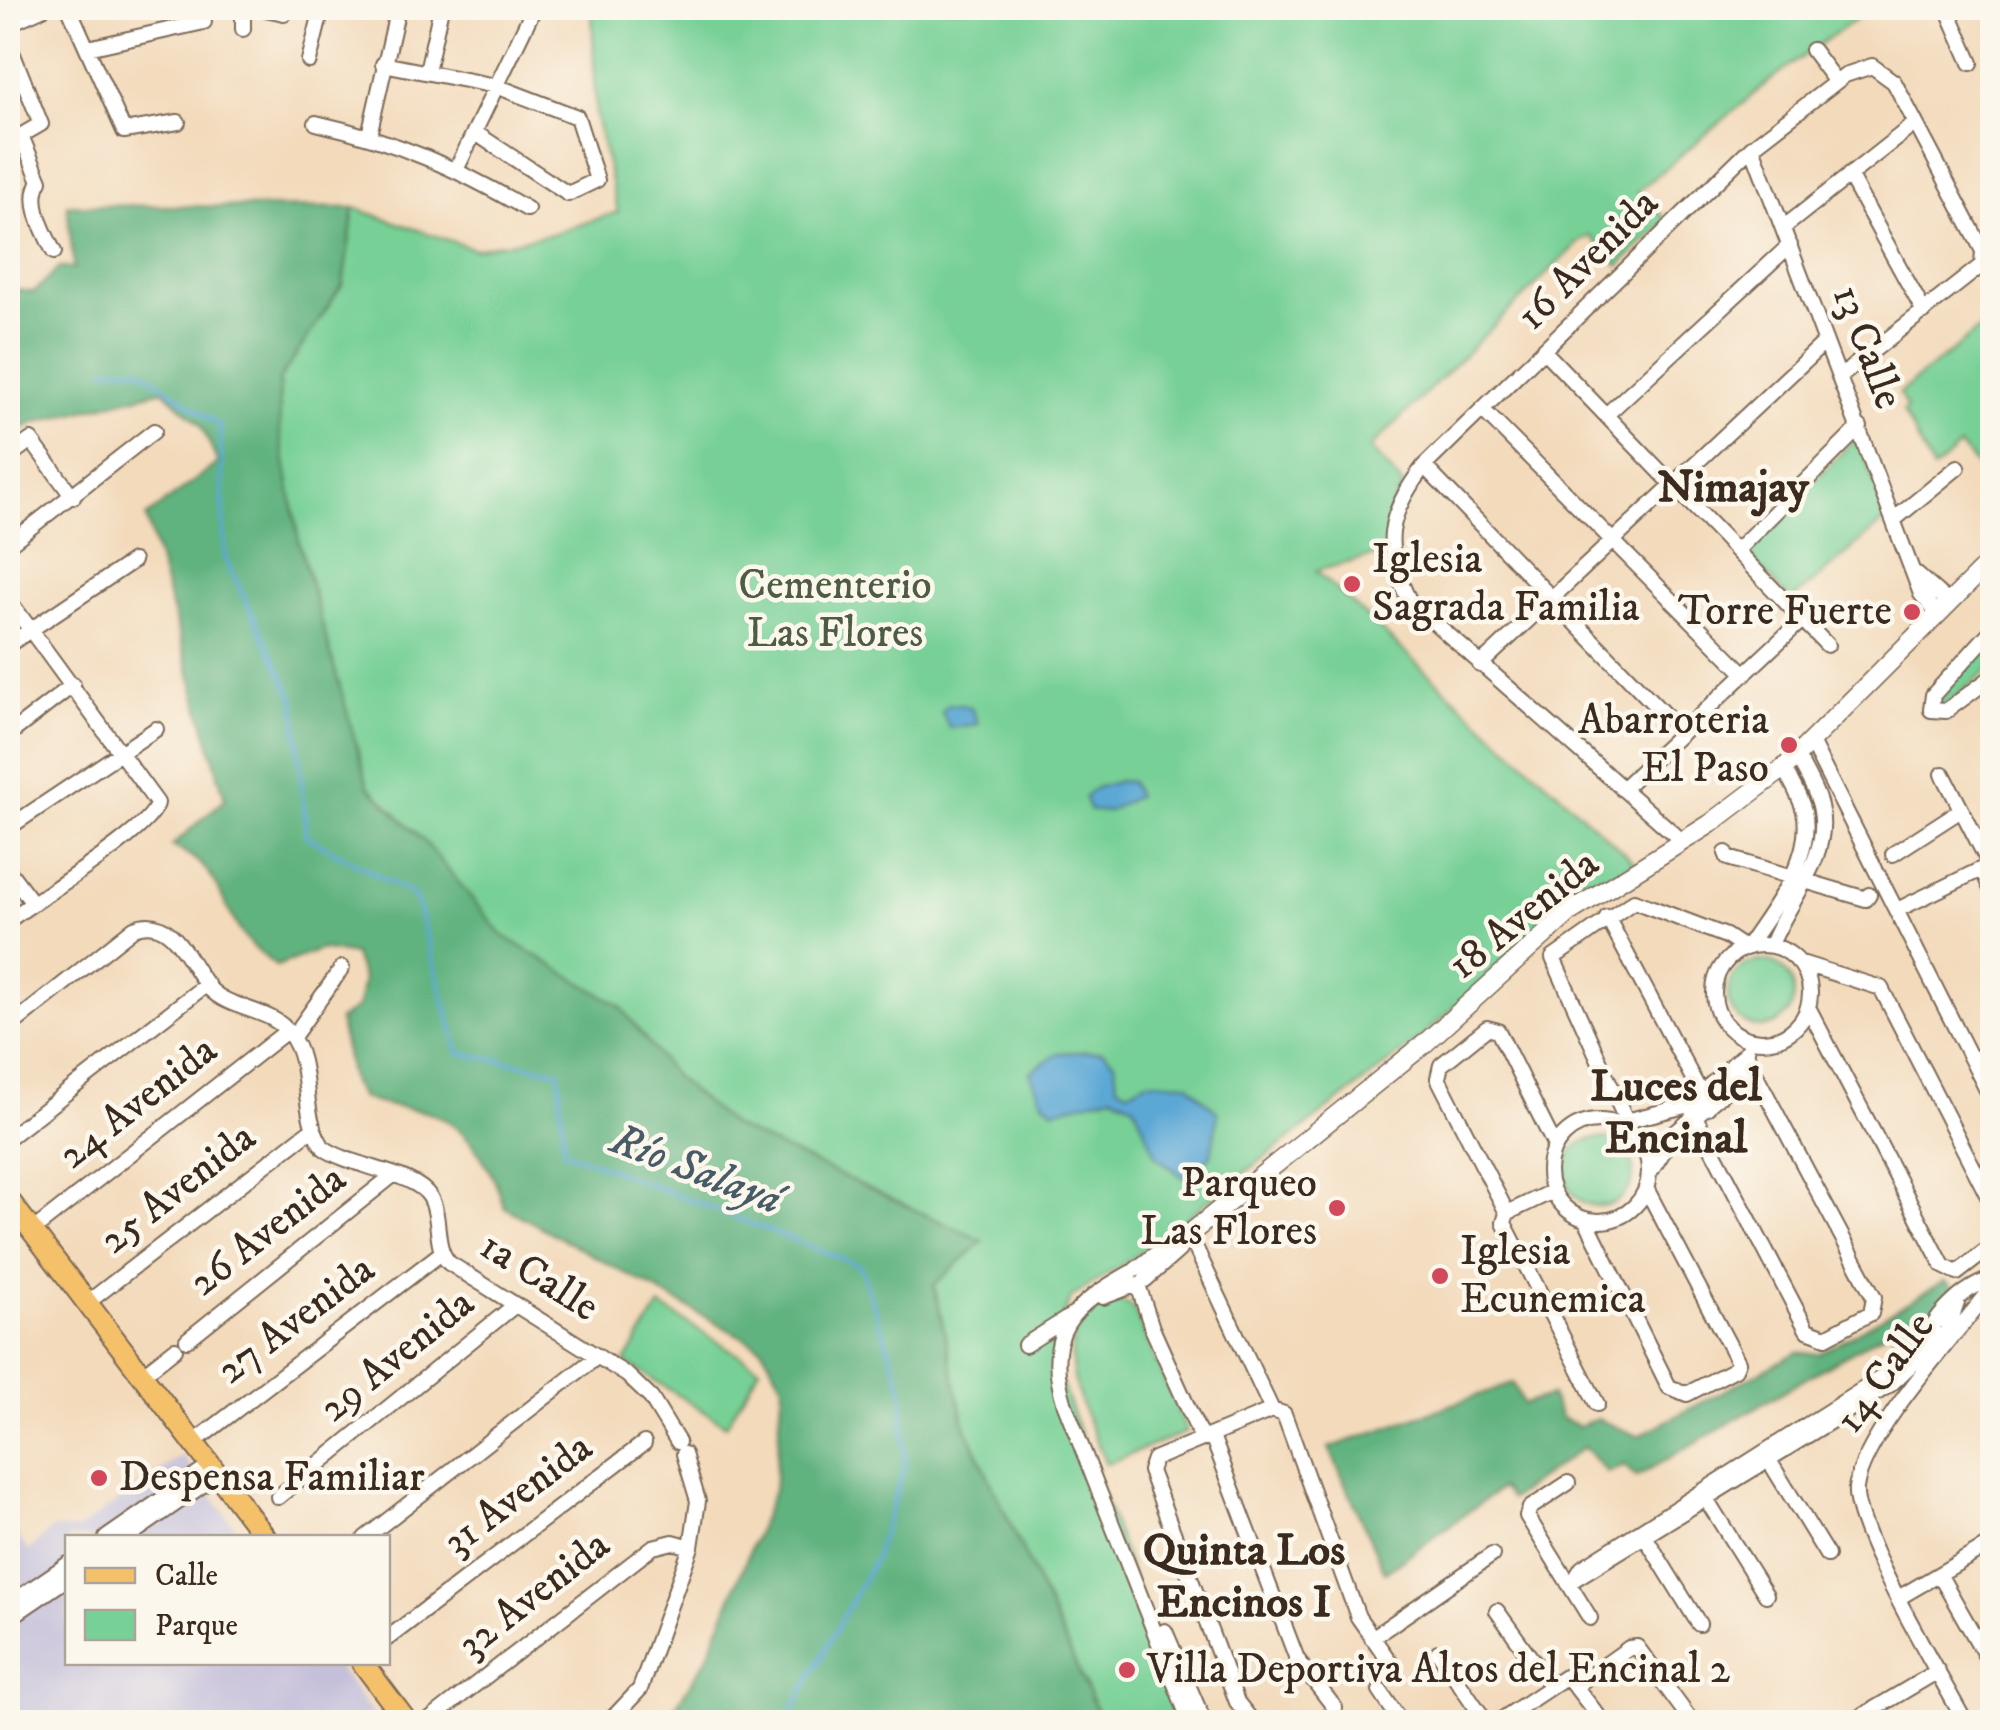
<svg xmlns="http://www.w3.org/2000/svg" width="2000" height="1730" font-family="'IM FELL DW Pica',serif">
  <style>
    .industrial { fill: #c5c0da }
    .green { fill: #77d096; stroke: #597d5a; stroke-width: 2.5 }
    .forest { fill: #61b27f; stroke: #4e6e4e; stroke-width: 2.5 }
    .water { fill: #5ca8d5; stroke: #4c697a; stroke-width: 2.5 }
    .lines { fill: none; stroke-linecap: round; stroke-linejoin: round }
    .stream { stroke: #5ca8d5; stroke-width: 4 }
    .minor-casing { stroke: #7b6855; stroke-width: 18 }
    .tertiary-casing { stroke: #7b6855; stroke-width: 21 }
    .primary-casing { stroke: #7b6855; stroke-width: 24 }
    .minor { stroke: #fff; stroke-width: 14 }
    .tertiary { stroke: #fff; stroke-width: 18 }
    .primary { stroke: #f4c16b; stroke-width: 20 }
    .poi-dot { fill: #d1495b; stroke: #fbf7ec; stroke-width: 4 }
    .labels { text-anchor: middle; dominant-baseline: central; stroke-width: 9; stroke-linejoin: round; paint-order: stroke }
    .street-label { font-size: 42px; fill: #3b2a1e; stroke: #fbf7ec }
    .poi-label { font-size: 42px; fill: #3b2a1e; stroke: #fbf7ec; text-anchor: start }
    .park-label { font-size: 42px; fill: #4d5c42; stroke: #fbf7ec }
    .neighbourhood-label { font-size: 45px; font-weight: bold; fill: #3b2a1e; stroke: #fbf7ec }
    .water-label { font-size: 45px; font-style: italic; fill: #485c67; stroke: #fbf7ec }
  </style>
  <rect width="100%" height="100%" fill="#fbf7ec"/>
  <filter id="ink" filterUnits="userSpaceOnUse"><feTurbulence type="fractalNoise" baseFrequency=".01" numOctaves="2"/><feDisplacementMap in="SourceGraphic" scale="20" xChannelSelector="R" yChannelSelector="G"/><feConvolveMatrix kernelMatrix="1 2 1 2 8 2 1 2 1" color-interpolation-filters="sRGB"/></filter>
  <filter id="wash" filterUnits="userSpaceOnUse"><feTurbulence type="fractalNoise" baseFrequency=".0048" numOctaves="4" result="noise"/><feDisplacementMap in="SourceGraphic" scale="40" xChannelSelector="R" yChannelSelector="G"/><feGaussianBlur stdDeviation="2.25" result="paint"/><feColorMatrix in="noise" values="0 0 0 0 0 0 0 0 0 0 0 0 0 0 0 0 0 1.4 0 .05"/><feComposite in="paint" operator="in"/></filter>
  <g filter="url(#wash)">
    <rect width="100%" height="100%" fill="#f3dabb"/>
    <!-- industrial -->
    <path class="industrial" d="M182,1455L242,1537L68,1538V1662L334,1663L379,1722H8V1523L29,1551L53,1528L78,1530Z"/>
    <!-- green -->
    <path class="green" d="M592,8H1871L1774,77L1637,192L1667,220L1619,266L1590,236L1580,241L1370,448L1403,485L1388,518L1389,552L1316,571L1635,863L1565,906L1417,1041L1143,1251L1072,1297L1059,1326L1054,1363L1186,1722H1102L965,1426L934,1285L982,1241L731,1125L674,1076L620,1006L502,935L426,844L367,786L299,542L280,433L279,380L343,284L354,208L474,249L552,234L618,212L596,116Z
      M1992,319V479L1989,481L1960,446L1933,470L1903,411L1907,408L1899,393Z
      M1857,437L1888,518L1791,601L1745,551Z
      M1992,639V667L1942,708L1935,699Z
      M1728 994a33 33 0 1 1 66 0a33 33 0 1 1-66 0Z
      M1565 1172a34 34 0 1 1 68 0a34 34 0 1 1-68 0Z
      M1118,1301L1133,1307L1187,1432L1106,1464C1091,1424 1048,1352 1089,1314C1096,1308 1110,1305 1118,1301Z
      M660,1306L760,1368L726,1425L625,1362Z"/>
    <!-- forest -->
    <path class="forest" d="M67,205L354,208L343,284L279,380L280,433L299,542L368,786L426,843L502,935L620,1006L674,1076L731,1125L983,1241L934,1285L965,1426L1102,1722H665L706,1660L774,1490L783,1385L762,1348L504,1207C496,1177 473,1134 444,1119C420,1106 387,1110 361,1097L352,1083L339,1020L358,1007L363,980L354,955L322,949L276,966C263,955 250,946 241,932C215,893 221,868 172,846L225,799L146,517L218,463L201,425L163,390L34,423L8,437V289L34,292L59,268H74Z
      M1945,1281L1954,1288L1905,1352L1891,1329L1636,1477L1624,1465L1607,1473L1584,1447L1511,1499L1501,1488L1385,1572L1329,1448L1513,1383L1523,1404L1551,1396L1561,1418L1578,1426L1598,1419L1638,1436L1798,1352L1819,1354Z"/>
    <!-- water -->
    <path class="water" d="M962,705L971,708L978,724L949,728L942,712L948,705Z
      M1119,781L1131,782L1137,796L1107,812L1089,810L1085,797L1095,788Z
      M1102,1051L1115,1062L1117,1085L1128,1091L1147,1081L1188,1083L1218,1113L1211,1156L1184,1178L1157,1157L1134,1105L1112,1095L1054,1110L1041,1099L1030,1072L1058,1053Z"/>
    <g class="lines">
      <!-- stream -->
      <path class="stream" d="M105,369L138,368L220,426L225,558L295,701L306,836L415,896L459,1053L559,1071L564,1151L860,1266L902,1386L905,1466L874,1560L786,1722"/>
    </g>
  </g>
  <g filter="url(#ink)">
    <g class="lines">
      <defs>
        <path id="minor" d="M69,8L124,131L178,122
          M243,8V29
          M261,8L284,13
          M1947,8L1971,63
          M8,24L44,8
          M8,42L41,124L8,143
          M88,48L204,22
          M1812,50L1836,82
          M309,61L322,8
          M383,64L496,86L577,117L597,180L568,194L474,132
          M427,71L441,8
          M316,123C396,141 457,168 527,209
          M369,135L398,8
          M22,138L40,181C27,202 44,232 54,252
          M1752,147L1921,594L1936,612
          M457,168L534,8
          M1849,175L1924,312
          M1783,228L1913,125
          M1545,352L1827,645
          M1483,410L1745,674
          M1606,415L1790,245
          M8,457L31,440L73,497
          M1424,466L1682,733
          M1896,518L1958,467
          M8,545L154,431
          M1737,550L1860,427
          M1915,573L1947,601
          M8,599L157,803C154,829 34,900 8,921
          M1992,630L1933,695L1931,710L1946,711L1992,677
          M8,645L133,561
          M1480,665L1825,342
          M8,735L73,685
          M1811,742L1992,1100
          M1943,774L1990,865
          M1622,789L1803,619
          M8,828L156,729
          M1682,841L1409,600C1381,546 1387,515 1424,466L1752,147L1845,75L1872,66L1894,82L1983,251L1982,265L1841,376
          M1726,853L1728,858L1866,899L1869,895
          M1893,854L1961,810
          M1982,869L1992,891
          M8,870L32,902
          M1897,910L1992,864
          M1607,917L1708,1107
          M1714 993a48 48 0 1 1 96 0a48 48 0 1 1-96 0Z
          M1771,945C1787,902 1833,856 1820,806C1816,789 1805,772 1797,756
          M1747,947C1771,910 1815,859 1804,811C1800,796 1791,782 1784,768
          M1798,962L1881,988L1992,1204
          M1808,1007L1943,1266L1957,1273L1992,1246
          M8,1028L134,928C174,912 189,966 210,989C231,1011 272,1008 290,1034C313,1065 300,1111 321,1144
          M293,1037L342,968
          M1973,1060L1992,1051
          M1689,1105L1807,1330L1826,1337L1871,1313L1874,1297L1748,1060
          M1549 1171a50 50 0 1 1 100 0a50 50 0 1 1-100 0Z
          M1627,1122L1553,958L1634,901L1726,936L1744,948
          M1618,1123L1689,1105L1747,1051
          M8,1138L207,984
          M1555,1146L1498,1031L1487,1028L1441,1065L1438,1078L1507,1213L1504,1223L1597,1404
          M324,1148C350,1167 415,1172 430,1197C442,1217 433,1246 449,1263L627,1375L651,1398L678,1442
          M1651,1171L1675,1133L1735,1083L1748,1057
          M1507,1213L1553,1191
          M1586,1220L1669,1387L1687,1394L1735,1369L1738,1362L1647,1190
          M32,1231L288,1030
          M1189,1234L1272,1410
          M1135,1270L1172,1241L1182,1240
          M1132,1272C1074,1304 1041,1332 1065,1405L1190,1722
          M1145,1280L1179,1250L1182,1240
          M1138,1285L1152,1328L1202,1439
          M1103,1297L1135,1285
          M87,1303L312,1129
          M187,1340L392,1176
          M1025,1345L1071,1316
          M1925,1348C1929,1319 1964,1287 1992,1279
          M142,1375L175,1349
          M1212,1436L1297,1659L1335,1708
          M193,1443L440,1254
          M1770,1462L1827,1555
          M1568,1483L1530,1508L1527,1516L1590,1618
          M1703,1494L1766,1595
          M278,1497L514,1306
          M106,1538L210,1466
          M126,1538L217,1475
          M365,1538L598,1356
          M1646,1538L1699,1624
          M1939,1574L1992,1667
          M1577,1576L1582,1568L1884,1376L1896,1375
          M1568,1583L1891,1384L1947,1331L1957,1303
          M1900,1597L1992,1543
          M8,1605L68,1564
          M1497,1611L1551,1686
          M8,1619L68,1578
          M1165,1631L1204,1722
          M388,1638L644,1443
          M1372,1638L1492,1555
          M1438,1652L1486,1722
          M1577,1685L1629,1648L1637,1647L1692,1722
          M1380,1691L1401,1722
          M427,1722L653,1547L673,1542L691,1547
          M609,1722L640,1689L691,1547L698,1501L684,1454
          M1253,1722L1237,1702L1150,1471L1154,1459L1272,1410L1284,1414L1358,1617L1392,1665
          M1498,1722L1567,1676L1603,1722
          M1852,1722L1938,1671
          M1965,1722C1942,1678 1852,1529 1856,1488C1862,1436 1957,1333 1992,1288"/>
        <path id="tertiary" d="M1182,1240L1423,1045L1570,912L1710,824L1784,768L1992,560"/>
        <path id="primary" d="M8,1199L266,1538
          M362,1662L407,1722"/>
      </defs>
      <!-- minor casing -->
      <use href="#minor" class="minor-casing"/>
      <!-- tertiary casing -->
      <use href="#tertiary" class="tertiary-casing"/>
      <!-- primary casing -->
      <use href="#primary" class="primary-casing"/>
      <!-- minor -->
      <use href="#minor" class="minor"/>
      <!-- tertiary -->
      <use href="#tertiary" class="tertiary"/>
      <!-- primary -->
      <use href="#primary" class="primary"/>
    </g>
  </g>
  <!-- markers -->
  <g class="poi-dot">
    <circle cx="1352" cy="584" r="10"/>
    <circle cx="1912" cy="612" r="10"/>
    <circle cx="1789" cy="745" r="10"/>
    <circle cx="1337" cy="1208" r="10"/>
    <circle cx="1440" cy="1276" r="10"/>
    <circle cx="99" cy="1478" r="10"/>
    <circle cx="1127" cy="1670" r="10"/>
  </g>
  <g class="labels">
    <!-- street labels -->
    <g class="street-label">
      <text transform="translate(1588 260) rotate(-45)">16 Avenida</text>
      <text transform="translate(1867 347) rotate(69)">13 Calle</text>
      <text transform="translate(1524 915) rotate(-39)">18 Avenida</text>
      <text transform="translate(138 1103) rotate(-38)">24 Avenida</text>
      <text transform="translate(178 1189) rotate(-38)">25 Avenida</text>
      <text transform="translate(268 1231) rotate(-38)">26 Avenida</text>
      <text transform="translate(539 1277) rotate(32)">1a Calle</text>
      <text transform="translate(296 1320) rotate(-37)">27 Avenida</text>
      <text transform="translate(397 1356) rotate(-39)">29 Avenida</text>
      <text transform="translate(1885 1373) rotate(-54)">14 Calle</text>
      <text transform="translate(518 1495) rotate(-37)">31 Avenida</text>
      <text transform="translate(534 1595) rotate(-38)">32 Avenida</text>
    </g>
    <!-- poi labels -->
    <g class="poi-label">
      <text x="1372" y="560">Iglesia<tspan x="1372" dy="48">Sagrada Familia</tspan></text>
      <text x="1892" y="612" text-anchor="end">Torre Fuerte</text>
      <text x="1769" y="721" text-anchor="end">Abarroteria<tspan x="1769" dy="48">El Paso</tspan></text>
      <text x="1317" y="1184" text-anchor="end">Parqueo<tspan x="1317" dy="48">Las Flores</tspan></text>
      <text x="1460" y="1252">Iglesia<tspan x="1460" dy="48">Ecunemica</tspan></text>
      <text x="119" y="1478">Despensa Familiar</text>
      <text x="1147" y="1670">Villa Deportiva Altos del Encinal 2</text>
    </g>
    <!-- park labels -->
    <g class="park-label">
      <text x="835" y="586">Cementerio<tspan x="835" dy="48">Las Flores</tspan></text>
    </g>
    <!-- neighbourhood labels -->
    <g class="neighbourhood-label">
      <text x="1733" y="488">Nimajay</text>
      <text x="1676" y="1087">Luces del<tspan x="1676" dy="52">Encinal</tspan></text>
      <text x="1244" y="1551">Quinta Los<tspan x="1244" dy="52">Encinos I</tspan></text>
    </g>
    <!-- water labels -->
    <g class="water-label">
      <text transform="translate(696 1170) rotate(21)">Río Salayá</text>
    </g>
  </g>
  <!-- margin -->
  <rect width="2000" height="1730" fill="none" stroke="#fbf7ec" stroke-width="40"/>
  <!-- legend -->
  <rect x="65" y="1535" width="325" height="130" fill="#fbf7ec" stroke="#aea59a" stroke-width="2.5"/>
  <rect x="85" y="1568" width="50" height="15" fill="#f4c16b" stroke="#aea59a" stroke-width="2.5"/>
  <text x="155" y="1585" font-size="30" fill="#3b2a1e">Calle</text>
  <rect x="85" y="1610" width="50" height="30" fill="#77d096" stroke="#aea59a" stroke-width="2.5"/>
  <text x="155" y="1635" font-size="30" fill="#3b2a1e">Parque</text>
</svg>
